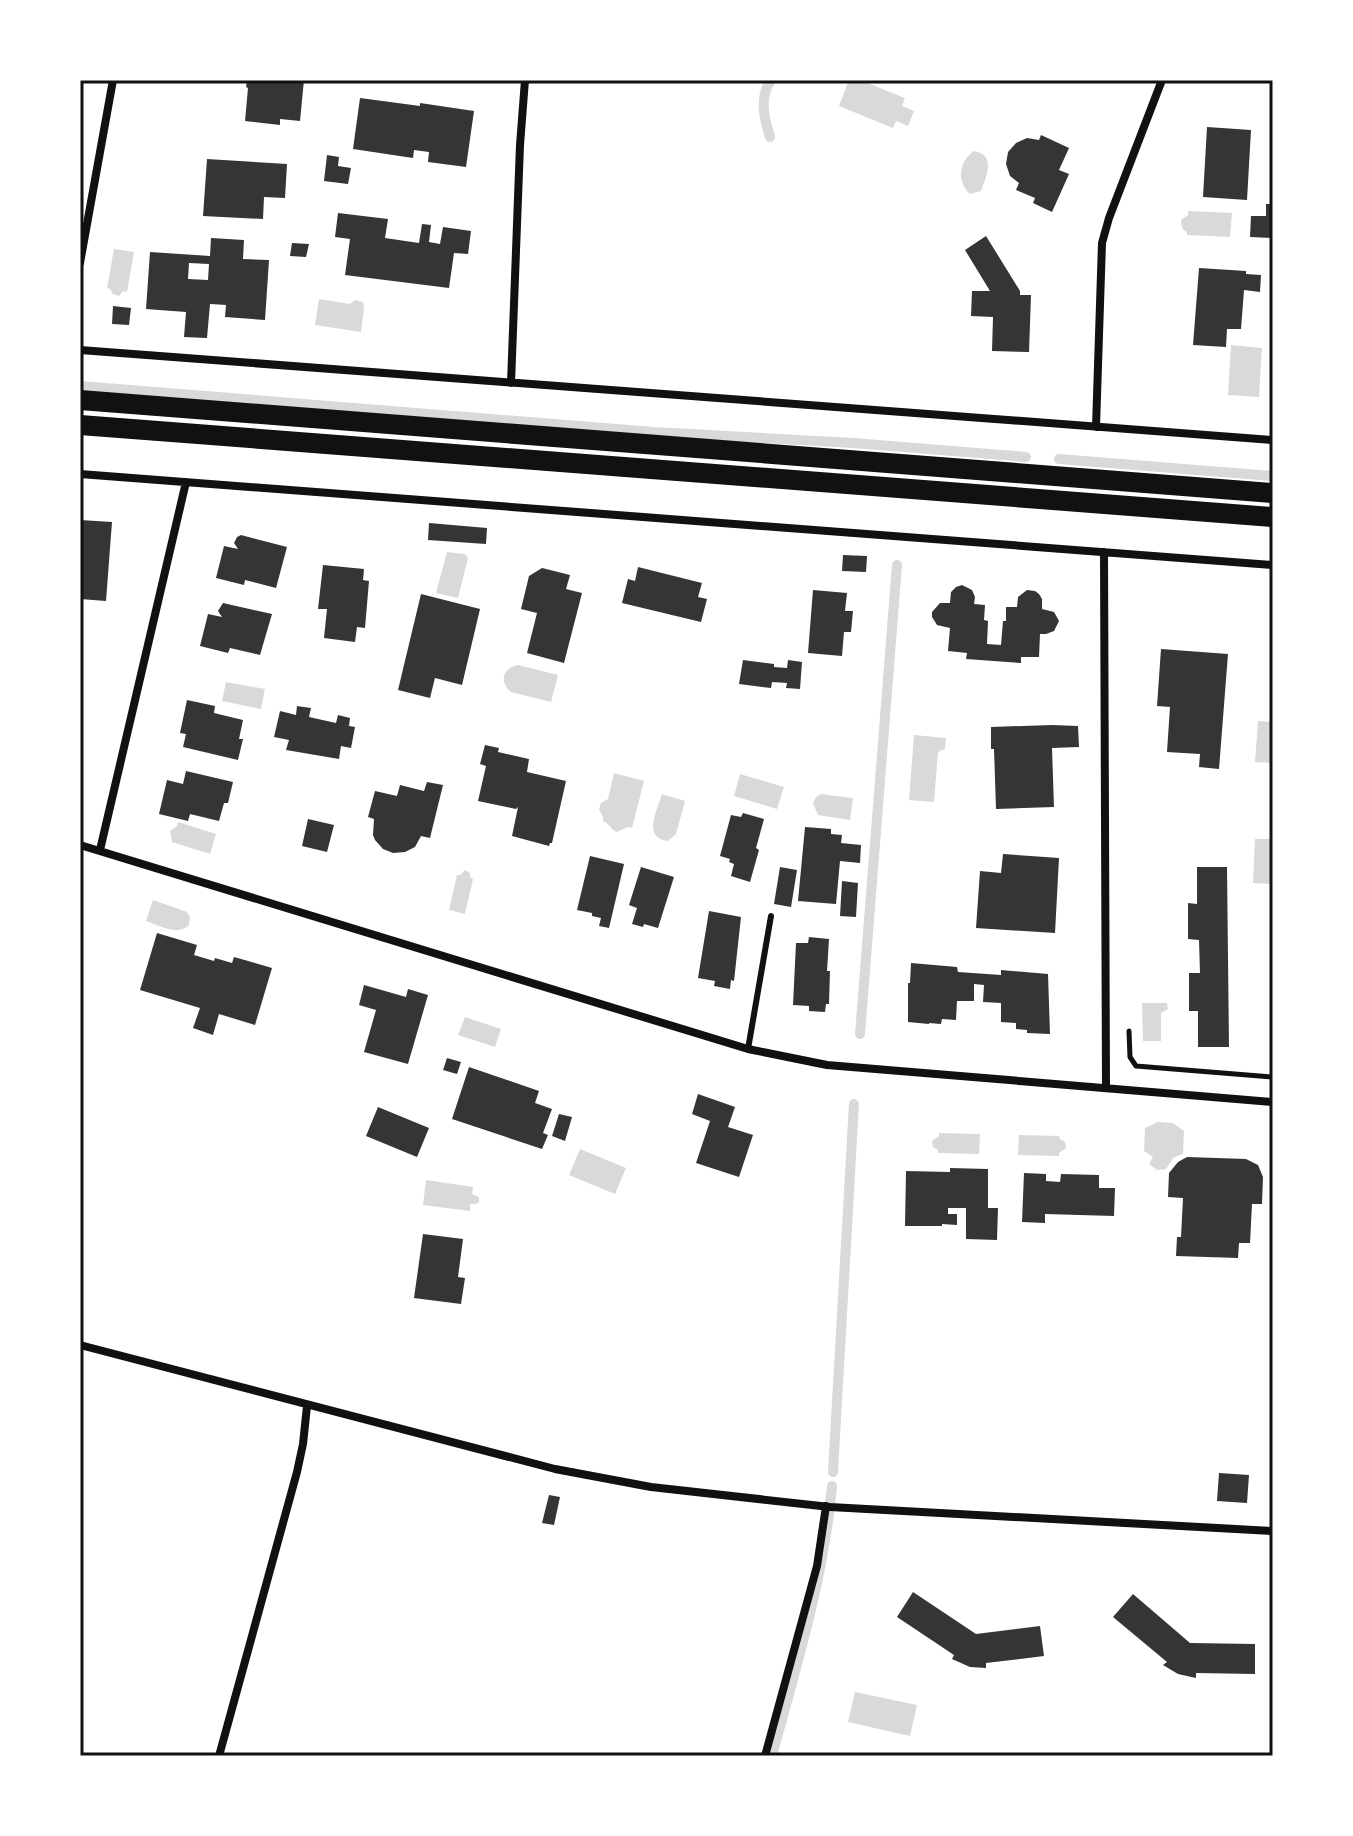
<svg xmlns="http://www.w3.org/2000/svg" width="1353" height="1836" font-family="'Archivo Narrow',sans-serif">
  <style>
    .water { fill: #d9d9d9 }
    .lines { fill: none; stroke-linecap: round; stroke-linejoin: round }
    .stream { stroke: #d9d9d9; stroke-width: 10 }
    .building { fill: #353535; fill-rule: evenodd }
    .path { stroke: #111; stroke-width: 5 }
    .service { stroke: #111; stroke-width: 6 }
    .minor { stroke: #111; stroke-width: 8 }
    .primary { stroke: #111; stroke-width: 20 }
    .neatline { fill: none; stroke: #111; stroke-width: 3 }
  </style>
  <rect width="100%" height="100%" fill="#fff"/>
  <!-- water -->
  <path class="water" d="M849,80H860L905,98L902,106L914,111L908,126L896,121L893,128L839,106Z
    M974,151C997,155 986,177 981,191L970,194C956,182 959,161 974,151Z
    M1188,211L1232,213L1230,237L1187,235V232C1182,230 1181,225 1181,220L1188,215Z
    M114,249L134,252L127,292L123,291L119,296L113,294L110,289L107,288Z
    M319,299L350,304L355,300L363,302L364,307L361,332L315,325Z
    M1231,345L1262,348L1259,397L1228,395Z
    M447,552L465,554L468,558L458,598L436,593Z
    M518,665L558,675L551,702L511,692C499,682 502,668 518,665Z
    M226,682L265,689L261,709L222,701Z
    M1258,721L1273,722V763L1255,762Z
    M914,735L946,738L945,749L938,752L934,802L909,800Z
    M614,773L644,781L632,828L628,827L617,832C610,829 609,823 603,821V817L599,809L601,803L608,799Z
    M740,774L784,787L777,809L734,796Z
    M662,794L685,801L676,834L668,841C642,838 657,811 662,794Z
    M821,794L853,798L850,820L818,815L813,803L816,797Z
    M178,822L216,834L210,854L172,842L170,831L177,826Z
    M1255,839H1273V884L1253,883Z
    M465,870L470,873V877L473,879L465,914L449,910L457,875H460Z
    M153,900L187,912L190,917L189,925C178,936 160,926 146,921Z
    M1142,1003H1167L1168,1009L1161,1013V1041H1143Z
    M465,1017L501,1029L495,1047L458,1035Z
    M1158,1122L1173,1123L1184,1131L1183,1154L1173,1158L1166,1169L1157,1170L1149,1164L1153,1157L1144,1151L1145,1128Z
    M939,1133L980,1134L979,1154L938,1153V1150L933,1147L932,1141L939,1136Z
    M1019,1135L1059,1136L1060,1139L1065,1142L1066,1148L1059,1153V1156L1018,1155Z
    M580,1149L626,1168L615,1194L569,1175Z
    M426,1180L473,1187L472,1194L479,1197V1202L475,1204H470V1211L423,1205Z
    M855,1692L917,1705L910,1736L848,1722Z"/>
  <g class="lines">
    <!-- stream -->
    <path class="stream" d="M770,137C764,118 759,97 771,80
      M80,386L654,432L853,443L1026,457
      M1059,459L1273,476
      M860,1034L897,565
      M833,1472L854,1104
      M772,1756C796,1667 824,1578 832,1486"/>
  </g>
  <!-- building -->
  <path class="building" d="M247,80H304L300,121L280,119V125L245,121L248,88L246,87Z
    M360,98L420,106V103L474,111L466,167L428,162L429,152L414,150L413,158L353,149Z
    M1207,127L1251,130L1247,200L1203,197Z
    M1041,135L1069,148L1059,170L1069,174L1052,212L1033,203L1035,198L1016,190L1019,183L1010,176L1006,164L1008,152L1016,143L1027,138L1039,140Z
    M327,155L339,157L338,166L351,168L348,184L324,181Z
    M207,159L287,164L285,198L264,197L263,219L203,216Z
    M1266,204H1273L1272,238L1250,237L1251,216H1266Z
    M338,213L388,219L385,238L419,243L422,224L431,225L429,242L440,244L443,227L471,231L468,254L454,253L449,288L345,275L350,239L335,237Z
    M986,236L1020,291V295H1031L1029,352L992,351L993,317L971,316L972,291H990L965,250Z
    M211,238L244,240L243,259L269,260L265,320L225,317L226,305L210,304L207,338L184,337L186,312L146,309L150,252L210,256ZM189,263L209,264L208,280L188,279Z
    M292,243L309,244L306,257L290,256Z
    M1199,268L1246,271V274L1261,275L1260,292L1244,290L1241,329H1227L1226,347L1193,345Z
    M113,306L131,308L129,325L112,324Z
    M80,520L112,522L106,601L80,599Z
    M429,523L487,528L486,544L428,540Z
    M241,535L287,547L276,588L245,580L244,585L216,578L224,546L238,549L234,543L237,537Z
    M843,555L867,556L866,572L842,571Z
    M323,565L364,569L363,580L369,581L365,628L357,627L355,642L324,638L327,609H318Z
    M638,567L702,583L698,597L707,599L701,622L622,603L628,579L635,581Z
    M542,568L570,575L566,589L582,593L564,663L527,653L537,613L521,609L529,576Z
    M962,585L972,590L975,597L974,604L985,605L984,620L988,621L987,644L1001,645L1003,621H1006V607H1017L1018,597L1027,590L1035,591L1039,594L1042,599V609L1054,612L1059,621L1054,631L1046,634H1040L1039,657H1021V663L966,659L967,653L948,651L950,628L937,625L932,617V612L940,603H950L951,592L956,587Z
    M813,590L847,593L845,611H853L851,632H844L842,656L808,653Z
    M421,594L480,609L462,685L435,678L430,698L398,690Z
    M223,603L272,614L260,655L230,648L228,653L200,646L208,614L222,617L218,611Z
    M1161,649L1228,654L1219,769L1199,767L1200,754L1167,752L1170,707L1157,706Z
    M743,660L774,664V667L787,668L788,660L802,662L800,689L786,688L787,683L772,682L771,688L739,684Z
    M187,700L215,706L214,713L243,720L239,739H243L238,760L183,747L186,734L180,733Z
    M297,706L311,708L309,717L336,723L338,715L350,718L349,726L355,727L351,748L341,746L339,759L286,750L289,740L274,737L280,711L296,715Z
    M1052,725L1078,726L1079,747L1052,748L1054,807L996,809L994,749H991V727Z
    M485,745L499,748L498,752L529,759L527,772L566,781L552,843H550L549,846L512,836L518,807L516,809L478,801L486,766L480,764Z
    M186,771L233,782L228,803H224L219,821L190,814L188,821L159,814L167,780L183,784Z
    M427,782L443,785L430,838L421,836L415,847L405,852L393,853L383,849L375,840L373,835L374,819L368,817L375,791L397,796L400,785L424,791Z
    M743,813L764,819L756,848L759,850L750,882L731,876L734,864L729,862L730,859L720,856L731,815L741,817Z
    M308,819L334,825L327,852L302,846Z
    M805,827L831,829V834L842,835L841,843L861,845L860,863L840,861L836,904L798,901Z
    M1003,854L1059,858L1055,933L976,928L980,871L1001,873Z
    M590,856L624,864L609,928L599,926L601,918L592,916V913L577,910Z
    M641,867L674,877L658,928L644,924L643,927L632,924L637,908L629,905Z
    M780,867L797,870L791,907L774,904Z
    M1197,867H1227L1229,1047H1198V1011H1189V973H1200L1199,940L1188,939V903L1197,904Z
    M842,881L858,883L856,917L840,916Z
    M709,911L741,917L734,981L731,980L730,989L714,986L715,981L698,978Z
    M157,933L197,945L194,955L214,961L215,958L232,963L234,957L272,968L255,1025L219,1014L213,1035L193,1028L200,1008L140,990Z
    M809,937L829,939L827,971H830L829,1004H826L825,1012L809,1011V1006L793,1005L796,943H808Z
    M911,963L957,967L958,972L1001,975V970L1048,974L1050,1034L1027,1033V1030L1016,1029V1023L1001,1022V1003L983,1002L984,985L974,984V1001H957L956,1020L942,1019L941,1024L929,1023V1024L908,1022V983H910Z
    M364,985L406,997L408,989L428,995L408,1064L364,1052L376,1010L359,1005Z
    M447,1058L461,1062L457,1074L443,1070Z
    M469,1067L539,1091L535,1103L552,1109L543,1133L548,1135L542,1149L452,1119Z
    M698,1094L735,1107L728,1127L753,1135L739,1177L696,1163L710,1121L692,1114Z
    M378,1107L429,1128L417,1157L366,1136Z
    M559,1114L572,1117L565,1141L552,1136Z
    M1187,1157L1246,1159L1258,1165L1263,1177L1262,1204H1252L1250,1243H1239L1238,1258L1176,1256L1177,1237H1181L1183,1198L1168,1197L1169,1173L1178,1162Z
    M950,1168L988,1169V1208H998L997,1240L966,1239V1208H948V1214H957V1225L942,1224V1226H905L906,1171L950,1172Z
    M1024,1173L1046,1174V1181L1060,1182L1061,1174L1099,1175V1188H1115L1114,1216L1045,1214V1223L1022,1222Z
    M423,1234L463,1239L458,1277L465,1278L461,1304L414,1298Z
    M1219,1473L1249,1475L1247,1503L1217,1501Z
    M549,1495L560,1497L554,1525L542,1523Z
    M913,1592L976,1634L1040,1626L1044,1656L986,1663V1668L970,1667L952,1659L954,1655L897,1617Z
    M1133,1594L1190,1643L1255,1644V1674L1196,1673V1678L1178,1674L1163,1665L1167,1662L1113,1617Z"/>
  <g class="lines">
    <!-- path -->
    <path class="path" d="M1129,1031L1130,1057L1136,1066L1273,1077"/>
    <!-- service -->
    <path class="service" d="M748,1049L771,916"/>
    <!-- minor -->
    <path class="minor" d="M80,263L113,80
      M80,350L1273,440
      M511,383L520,145L525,80
      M1096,427L1102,243L1109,218L1162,80
      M80,474L1273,565
      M1104,552L1106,1088
      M80,845L748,1049L827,1065L1273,1102
      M100,850L186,482
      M80,1345L555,1469L651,1487L830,1507L1273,1531
      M219,1756L297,1472L303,1444L307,1406
      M765,1756L817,1566L826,1506"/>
    <!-- primary -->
    <path class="primary" d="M80,400L1273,493
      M80,425L1273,517"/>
  </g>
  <!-- border -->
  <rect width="1353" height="1836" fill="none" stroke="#ffffff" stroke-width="164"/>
  <rect x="82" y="82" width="1189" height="1672" class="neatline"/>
</svg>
